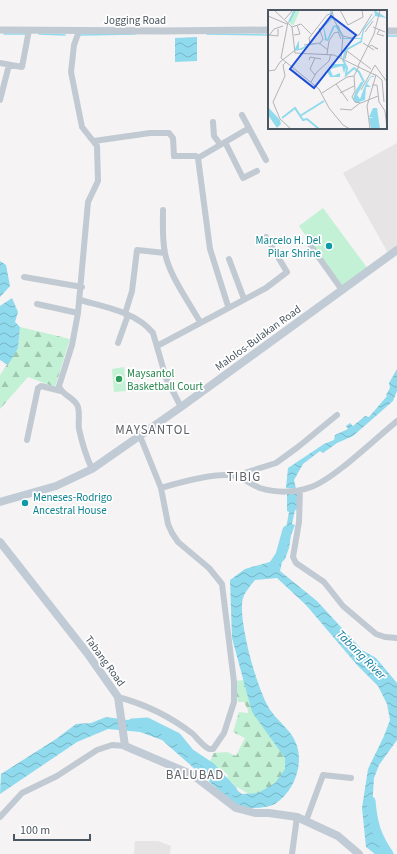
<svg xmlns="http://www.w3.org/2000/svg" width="397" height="854" font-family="'Source Sans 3',sans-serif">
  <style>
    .education { fill: #e6e4e5 }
    .green { fill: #c3f1d5 }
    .forest { fill: url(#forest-firs) }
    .water { fill: url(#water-waves) }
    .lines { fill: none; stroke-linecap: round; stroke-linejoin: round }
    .stream { stroke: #90daee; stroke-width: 1.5 }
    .river { stroke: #90daee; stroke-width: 9 }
    .minor { stroke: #c1cad2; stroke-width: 6 }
    .tertiary { stroke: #c1cad2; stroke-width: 7 }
    .secondary { stroke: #c1cbd6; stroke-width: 8 }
    .culture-dot { fill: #0f9aa8; stroke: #fff; stroke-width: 1.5 }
    .leisure-dot { fill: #2e9e5b; stroke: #fff; stroke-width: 1.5 }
    .labels { text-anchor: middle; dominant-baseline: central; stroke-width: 3.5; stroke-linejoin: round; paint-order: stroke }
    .street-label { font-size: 11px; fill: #4a5661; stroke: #fff }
    .culture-label { font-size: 11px; fill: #0d838f; stroke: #fff; text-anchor: end }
    .leisure-label { font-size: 11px; fill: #27864d; stroke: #fff; text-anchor: start }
    .water-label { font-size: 12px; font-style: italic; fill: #0c7c9b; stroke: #fff }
    .quarter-label { font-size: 13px; letter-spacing: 1px; fill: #5f6368; stroke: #fff }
    .inset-river { fill: none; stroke: #90daee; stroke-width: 2 }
    .inset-road { fill: none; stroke: #b1b4b9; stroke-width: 1 }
    .view { fill: #1d4ed8; fill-opacity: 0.15; stroke: #1d4ed8; stroke-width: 2 }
    .inset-edge { fill: none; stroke: #4a5661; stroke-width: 2 }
  </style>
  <defs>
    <pattern id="forest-firs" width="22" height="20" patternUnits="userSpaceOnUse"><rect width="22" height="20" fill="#c3f1d5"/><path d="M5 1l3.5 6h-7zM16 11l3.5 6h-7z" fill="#a0c6b0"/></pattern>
    <pattern id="water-waves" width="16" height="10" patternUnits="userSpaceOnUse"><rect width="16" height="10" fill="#90daee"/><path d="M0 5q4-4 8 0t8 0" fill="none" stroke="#78b4c4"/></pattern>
  </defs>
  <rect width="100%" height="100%" fill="#f5f3f3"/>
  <!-- education -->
  <path class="education" d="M397,143V246L388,253L343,173Z
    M135,841H158L171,846L170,854H134Z"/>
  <!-- green -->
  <path class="green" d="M323,208L368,269L342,288L299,226Z
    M124,367L126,391L114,392L112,369Z"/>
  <!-- forest -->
  <path class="forest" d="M20,327L70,339L55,387L28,377L0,409V375L18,348Z
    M244,680L291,767L259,800L237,787L234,789L232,787L233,784L227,780L228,775L223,771L219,772L210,761L214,753L227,752L236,756L245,738L233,732L239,712L248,713V710L244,702H238L235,681Z"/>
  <!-- water -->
  <path class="water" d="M197,37V61L175,62V38Z
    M0,261L6,265L10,286L0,297Z
    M12,298L18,312L15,322L20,327L18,348L8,365L0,360V306Z
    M397,369V391L393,401L353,436L337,443L323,453L320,451L303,464L294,480L296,489L286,488L288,468L324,444L334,440L335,435L348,429L346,426L350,423L353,426L365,416L369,417L387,396L386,395L390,388L389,383Z
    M287,494H299L298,510H295L292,524L295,525L291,535L289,548L285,559L282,562L280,571L317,601L362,650L376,658L397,683V740L379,765L374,778L371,825L390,854H375L366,847L362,808L368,769L384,736L390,720L387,704L378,686L357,665L306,605L277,578L255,580C251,585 245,592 243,598C237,618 258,694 271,711C278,721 289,729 294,739C306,761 295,791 275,804C265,809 250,808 239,808L162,740L140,732L108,729L77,742L0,794L1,774L56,739L76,724L91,723L106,717L157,724L186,745L216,775L242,794L258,793L275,783L285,769V758L252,712L232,638L230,580L245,569L273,561L281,556L289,512L287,511Z"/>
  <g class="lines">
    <!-- stream -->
    <path class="stream" d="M4,34H27
      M39,34L65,35
      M207,34L269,35
      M79,35L135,34
      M386,36H397"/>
    <!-- river -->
    <path class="river" d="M272,567L280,555L287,530
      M132,723L147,722L177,737L190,753L211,767L233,791
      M371,801C373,823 376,835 389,854"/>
    <!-- minor -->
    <path class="minor" d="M79,31L74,45L71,72L82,127L97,146L98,181L88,202L78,313L72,345L59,386C62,396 75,397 78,407C80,414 78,422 79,429C82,443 86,456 92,469
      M0,63L22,67L29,30
      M0,100L9,65
      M242,115L266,160
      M213,122L214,136L220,144
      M94,141L150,133H169L173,138L174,156H196L198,158L210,249L228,306
      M225,142L243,178L257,171
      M198,158L249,128
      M163,210C163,224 162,239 165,253C169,275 189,302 200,322
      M310,245L342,290
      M229,259L244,299
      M24,277L82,287
      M80,300C105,307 136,312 153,333L166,378L181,407
      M37,304L78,313
      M125,314L132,291L137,250L165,253
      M118,343L128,315
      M157,346L266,288L287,272L266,237
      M27,440L38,388L41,386L61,391
      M235,476L276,463L298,447L337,415
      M161,488C178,483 218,472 235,476C244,478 252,485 260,488C275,493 296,493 311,487C334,479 376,438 397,421
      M300,490L299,522L293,557L296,563L324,582L343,606L376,634L385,637L397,638
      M118,697C144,704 171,717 193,734C198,739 202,745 209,749H213L224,733L234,702V682L222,584L209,568L178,542L172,533L168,524L161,488L140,436
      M0,817L22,793L57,776L97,750L112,745L125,746
      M306,821L323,775L351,778
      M292,854L297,817"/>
    <!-- tertiary -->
    <path class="tertiary" d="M0,30L162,31L269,30
      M386,31H397"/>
    <!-- secondary -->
    <path class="secondary" d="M0,502L56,486L92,469L181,407L397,250
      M0,542L87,653L118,697L125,746L193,775L236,808L255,813H269L297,817L338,836L359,854"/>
  </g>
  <!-- markers -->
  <g class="culture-dot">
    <circle cx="329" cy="246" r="4"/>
    <circle cx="25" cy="503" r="4"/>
  </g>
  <circle class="leisure-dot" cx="119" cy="379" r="4"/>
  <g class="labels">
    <!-- street labels -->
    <g class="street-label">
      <text x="135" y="20">Jogging Road</text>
      <text transform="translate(258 338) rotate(-36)">Malolos-Bulakan Road</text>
      <text transform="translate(105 661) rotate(54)">Tabang Road</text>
    </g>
    <!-- culture labels -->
    <g class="culture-label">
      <text x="321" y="240">Marcelo H. Del<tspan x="321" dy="13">Pilar Shrine</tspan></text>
      <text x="33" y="497" text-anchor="start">Meneses-Rodrigo<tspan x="33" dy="13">Ancestral House</tspan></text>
    </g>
    <!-- leisure labels -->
    <g class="leisure-label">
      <text x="127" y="373">Maysantol<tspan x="127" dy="13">Basketball Court</tspan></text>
    </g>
    <!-- water labels -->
    <g class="water-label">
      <text transform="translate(361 655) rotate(45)">Tabang River</text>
    </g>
    <!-- quarter labels -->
    <g class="quarter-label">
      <text x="153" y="430">MAYSANTOL</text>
      <text x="244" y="477">TIBIG</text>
      <text x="195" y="775">BALUBAD</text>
    </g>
  </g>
  <!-- overview -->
  <g transform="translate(268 10)">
    <rect width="119" height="119" fill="#f5f3f3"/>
    <path d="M27,0H31V3L25,16L21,12Z" fill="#c3f1d5"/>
    <path d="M62,0L64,2L65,8L56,17L59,30L65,16L68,15L71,16L75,28H93L95,19L107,5L106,0L119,8L107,6L96,20L94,31L92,34L93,29H75L67,16L60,31L56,30L51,35H42L33,40L26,41L31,30V39L42,34L50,35L57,29L55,16L63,9ZM66,54H77L78,57L76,63L74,56L62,59L65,66L72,63V67H62L59,61ZM103,66H105L107,67H103L99,74L103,77H98L97,90L88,93L85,89L88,80L93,72H96L89,85L92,89L98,73ZM0,97L12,110L13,114L9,118L0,105ZM105,98H109L112,119H103L101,108L106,107H101Z" fill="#90daee"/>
    <path class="inset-river" d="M21,12L27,0M94,31L78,40L75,50L79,58L78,65L86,58L91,62L96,72M32,106L56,91M14,108L27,98L35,110L39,109L51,119"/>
    <path class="inset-road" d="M6,0L24,17L27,43L66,45L107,65M64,0L66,10L75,26L73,48M72,0L80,15L95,7L94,0M0,6L19,14M17,9L25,0M20,12L13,48L51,79L61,98L75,115L82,119M24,17L33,14L44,25M105,17L117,22M51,18L55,29L52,33M112,19L109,24L116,26M97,22L105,11M1,25L10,26V19M26,25L32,24L29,15M75,26L83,28L91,25L104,4M0,27L6,19L15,16M42,33L41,28L59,5L65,3M95,33L106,40M36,35L51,33L60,40M101,37L103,35L110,39L107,38M59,44L61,31L66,23L70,22L73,29M47,48L42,59L47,65M77,49L79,41L103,59M41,50L42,47L53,49M18,52L15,55L17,66L5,92L12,109L23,119M90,56L106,24L112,0M0,61L7,60L12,52L26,41M108,65L114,70L116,92M86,66L87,81L84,87L87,92L93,93L110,86M43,72L49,62L61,51L63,44M68,74L80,91M104,75H109L111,92L117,101L119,118M93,80L107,55L119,72M54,83L79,67L86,66L91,56M72,83L86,76M72,99L83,100L92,93M102,119L99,96L108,65L105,64"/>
    <path class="view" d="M63,6L88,25L46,78L22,59Z"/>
    <rect width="119" height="119" class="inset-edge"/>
  </g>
  <!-- scale -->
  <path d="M14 834v6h76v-6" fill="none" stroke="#4a5661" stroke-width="2"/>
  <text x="20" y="834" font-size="12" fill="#4a5661" stroke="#ffffff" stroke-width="3" paint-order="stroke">100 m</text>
</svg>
